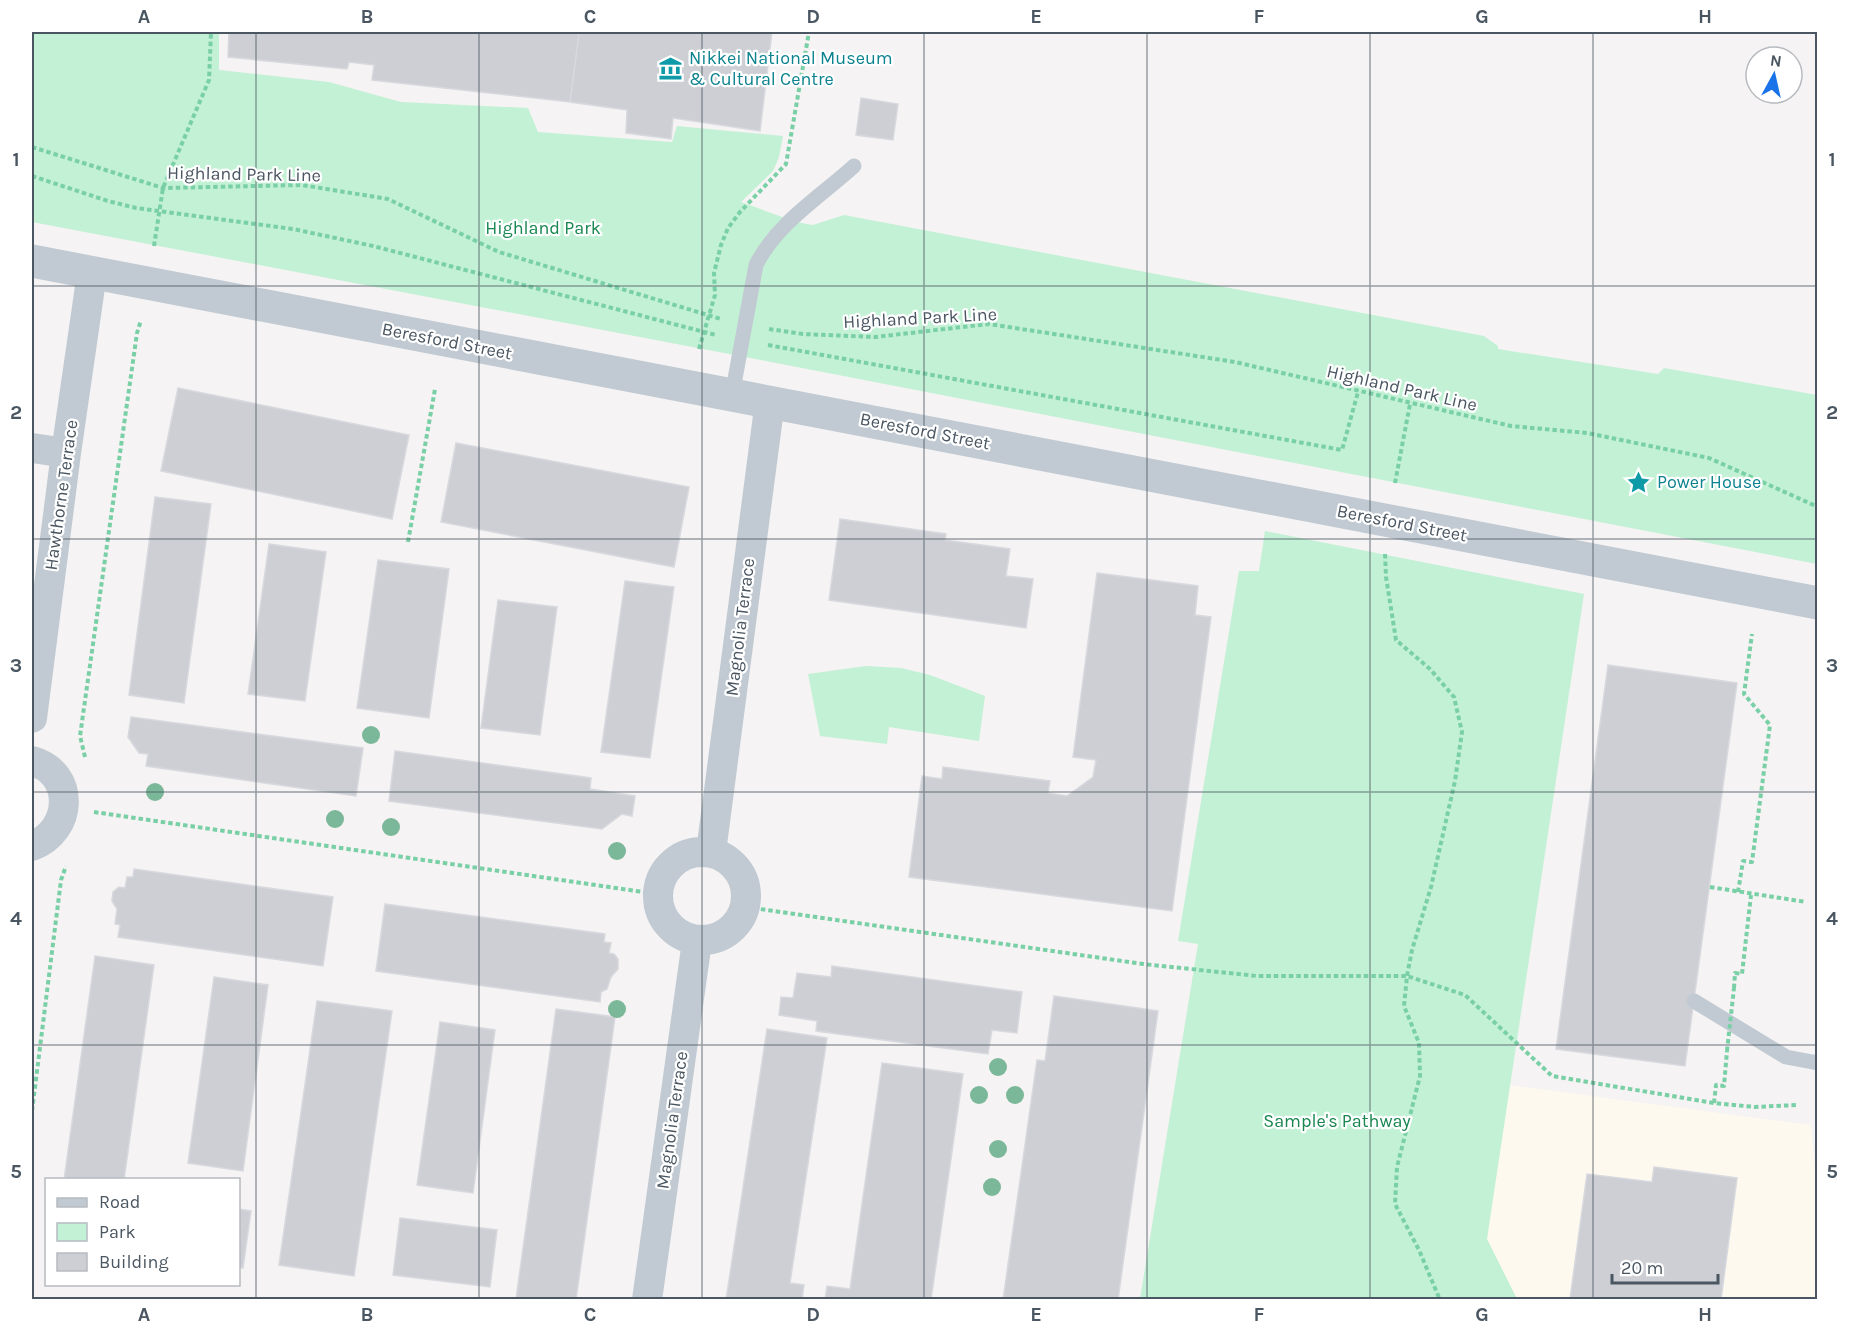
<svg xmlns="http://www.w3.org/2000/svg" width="1849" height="1331" font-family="Karla,sans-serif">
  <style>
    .commercial { fill: #fdf9ef }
    .green { fill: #c3f1d5 }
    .building { fill: #cdcfd5; stroke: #d7d9de; stroke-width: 1.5 }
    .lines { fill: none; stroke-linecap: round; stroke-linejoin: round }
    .path { stroke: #7ad0a6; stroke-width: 4; stroke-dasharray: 4.5 3; stroke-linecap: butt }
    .service { stroke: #c1cad2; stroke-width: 15 }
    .minor { stroke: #c1cad2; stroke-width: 30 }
    .tertiary { stroke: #c1cad2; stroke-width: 33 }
    .path-bridge { stroke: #7ad0a6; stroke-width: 4; stroke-dasharray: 4.5 3; stroke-linecap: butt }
    .tree { fill: #7bb799 }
    .grid { fill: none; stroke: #4a5661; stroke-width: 1.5; stroke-opacity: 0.55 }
    .labels { text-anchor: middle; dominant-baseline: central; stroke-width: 4.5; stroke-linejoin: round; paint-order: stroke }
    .culture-label { font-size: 18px; fill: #0d838f; stroke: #fff; text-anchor: start }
    .street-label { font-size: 18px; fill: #4a5661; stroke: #fff }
    .park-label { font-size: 18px; fill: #17864f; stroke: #fff }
    .neatline { fill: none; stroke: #4a5661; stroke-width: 2 }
    .grid-label { font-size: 20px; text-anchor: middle; font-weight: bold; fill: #4a5661 }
  </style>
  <rect width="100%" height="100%" fill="#f5f3f3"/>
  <!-- commercial -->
  <path class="commercial" d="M1509,1085L1811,1125L1818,1201L1817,1299H1517L1487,1239Z"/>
  <!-- green -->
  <path class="green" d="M32,32H219V70L329,82L401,102L528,108L538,132L672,142L677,126L783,136L779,157L773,171L741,202L796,222L813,225L844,215L1484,336L1498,346V349L1658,374L1664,368L1817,395V564L761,360L32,222Z
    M1265,531L1584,594L1487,1239L1517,1299H1140L1198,944L1178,941L1239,571H1259Z
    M866,666L901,668L930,675L985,696L979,741L889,727L887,744L820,736L808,674Z"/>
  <!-- building -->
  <path class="building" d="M229,32H567L579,34L570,102L372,80L374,65L349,62L347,69L228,57Z
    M567,32H772L760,131L673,118L671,139L626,133L627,110L570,102L579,34Z
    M861,98L898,104L893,140L856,135Z
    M178,388L409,435L392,519L161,471Z
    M456,443L689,487L674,567L441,522Z
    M155,497L211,504L184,703L129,695Z
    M840,519L946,534L945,540L1010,549L1006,576L1033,579L1026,628L829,600Z
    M269,544L326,552L305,701L248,694Z
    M378,560L449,569L429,718L357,708Z
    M1097,573L1198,586L1195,615L1211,617L1172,911L909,877L922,776L942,779L943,767L1050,781L1048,793L1067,796L1093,777L1096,760L1073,757Z
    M625,581L674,587L650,758L601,752Z
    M498,600L557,607L540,735L481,728Z
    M1608,665L1737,683L1685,1066L1556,1049Z
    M131,717L363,748L356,796L146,766L148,754L139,753L128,737Z
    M395,751L591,778L590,789L635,796L632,816L622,814L602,829L389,801Z
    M134,869L333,897L323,966L118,937L120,925L115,924L117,909L112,901L113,892L119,887L125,888L127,877H133Z
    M385,904L605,934L604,942L611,943L609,953L614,954L618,959V969L611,977L607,989L601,992L600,1002L376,971Z
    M95,956L154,965L124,1180H64Z
    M832,966L1022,992L1017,1033L992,1030L988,1054L816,1031L817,1021L779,1015L781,997L793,998L797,973L831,977Z
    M214,977L268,985L243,1171L188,1163Z
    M1054,996L1158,1011L1118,1300H1003L1037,1060L1045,1061Z
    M317,1001L392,1011L354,1276L279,1265Z
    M556,1009L615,1017L576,1300H519L516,1299Z
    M440,1022L495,1030L473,1193L417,1185Z
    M767,1029L827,1038L790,1283L804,1285L802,1300H726Z
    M882,1063L963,1074L931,1300H825L827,1286L850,1289Z
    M1654,1167L1737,1178L1721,1300L1570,1299L1587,1174L1652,1182Z
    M238,1209L251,1211L243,1268L238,1267Z
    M400,1218L497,1230L490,1287L393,1275Z"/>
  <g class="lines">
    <!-- path -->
    <path class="path" d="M32,147L163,188L302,185L388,199L499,252L721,319
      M32,176L108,201L136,208L293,229L373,246L716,335
      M154,246L163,188L209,80L211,32
      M769,329L803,334L875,337L989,324L1235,362L1511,426L1587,433L1709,458L1818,507
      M768,345L1342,450L1358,392
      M699,349L715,295L714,273L721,245L728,228L740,212L786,164L809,32
      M1395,483L1410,404
      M408,542L435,389
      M1385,554L1386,577L1396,640L1430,669L1454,697L1462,732L1455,781L1431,887L1412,950L1407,976L1404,1006L1419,1043L1420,1076L1397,1167L1395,1204L1419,1250L1440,1300
      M85,757L80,736L137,333L141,320
      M94,812L657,894
      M1710,887L1806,902
      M1738,892L1743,861L1752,862L1770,725L1744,694L1752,634
      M746,907L1143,964L1257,976H1407L1465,995L1552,1076L1714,1103L1755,1107L1797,1105
      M1734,988L1735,973L1742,974L1751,895
      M1714,1103L1716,1085L1724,1086L1727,1051
      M32,1111L61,880L66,866"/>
    <!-- service -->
    <path class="service" d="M732,395L756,265C777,223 820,197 854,166
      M1694,1001L1786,1057L1818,1063"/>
    <!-- minor -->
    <path class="minor" d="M32,448L66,453
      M32,718L66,453L92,273
      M32,761C76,773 73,831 32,846
      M658 896a44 44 0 1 1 88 0a44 44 0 1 1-88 0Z
      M711,852L770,401
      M647,1300L697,941"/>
    <!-- tertiary -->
    <path class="tertiary" d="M32,261L1818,603"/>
    <!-- path-bridge -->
    <path class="path-bridge" d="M1727,1051L1734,988"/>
  </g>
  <!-- trees -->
  <g class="tree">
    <circle cx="371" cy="735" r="9"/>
    <circle cx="155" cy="792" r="9"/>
    <circle cx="335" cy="819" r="9"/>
    <circle cx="391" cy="827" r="9"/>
    <circle cx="617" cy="851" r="9"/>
    <circle cx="617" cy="1009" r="9"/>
    <circle cx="998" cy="1067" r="9"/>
    <circle cx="979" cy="1095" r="9"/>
    <circle cx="1015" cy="1095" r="9"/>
    <circle cx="998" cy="1149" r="9"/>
    <circle cx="992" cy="1187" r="9"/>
  </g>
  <!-- grid -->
  <path class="grid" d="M256,32V1300M479,32V1300M702,32V1300M924,32V1300M1147,32V1300M1370,32V1300M1593,32V1300M32,286H1818M32,539H1818M32,792H1818M32,1045H1818"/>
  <!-- icons -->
  <defs>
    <symbol id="museum-bare" viewBox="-9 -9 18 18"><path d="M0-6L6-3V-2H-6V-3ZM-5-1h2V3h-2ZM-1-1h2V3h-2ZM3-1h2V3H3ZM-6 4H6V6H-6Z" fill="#0f9aa8" stroke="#fff" stroke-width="2.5" paint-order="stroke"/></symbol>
    <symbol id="sight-bare" viewBox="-9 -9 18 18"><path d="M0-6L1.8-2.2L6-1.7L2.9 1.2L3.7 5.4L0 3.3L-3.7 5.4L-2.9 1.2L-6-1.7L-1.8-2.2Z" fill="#0f9aa8" stroke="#fff" stroke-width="2.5" paint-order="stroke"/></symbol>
  </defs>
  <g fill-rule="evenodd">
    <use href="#museum-bare" x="654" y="52" width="33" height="33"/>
    <use href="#sight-bare" x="1622" y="466" width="33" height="33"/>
  </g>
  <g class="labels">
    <!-- culture labels -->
    <g class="culture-label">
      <text x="689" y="58">Nikkei National Museum<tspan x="689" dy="21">&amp; Cultural Centre</tspan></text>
      <text x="1657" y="482">Power House</text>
    </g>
    <!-- street labels -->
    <g class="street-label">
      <text transform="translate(244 174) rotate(1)">Highland Park Line</text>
      <text transform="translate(920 318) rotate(-3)">Highland Park Line</text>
      <text transform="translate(447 341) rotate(11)">Beresford Street</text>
      <text transform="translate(1402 388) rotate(13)">Highland Park Line</text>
      <text transform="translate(925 431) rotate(11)">Beresford Street</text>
      <text transform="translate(61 495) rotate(-82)">Hawthorne Terrace</text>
      <text transform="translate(1402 523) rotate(11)">Beresford Street</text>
      <text transform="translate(740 627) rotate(-83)">Magnolia Terrace</text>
      <text transform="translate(672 1120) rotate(-82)">Magnolia Terrace</text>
    </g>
    <!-- park labels -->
    <g class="park-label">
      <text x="543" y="228">Highland Park</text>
      <text x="1337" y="1121">Sample's Pathway</text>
    </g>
  </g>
  <!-- border -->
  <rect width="1849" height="1331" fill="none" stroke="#ffffff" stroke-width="66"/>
  <!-- legend -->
  <rect x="45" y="1178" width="195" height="108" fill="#ffffff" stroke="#b7bbc0" stroke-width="1.5"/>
  <rect x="57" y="1198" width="30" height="9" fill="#c1cad2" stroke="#b7bbc0" stroke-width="1.5"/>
  <text x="99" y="1208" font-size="18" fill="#4a5661">Road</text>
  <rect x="57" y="1223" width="30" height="18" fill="#c3f1d5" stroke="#b7bbc0" stroke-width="1.5"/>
  <text x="99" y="1238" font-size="18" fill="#4a5661">Park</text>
  <rect x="57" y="1253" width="30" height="18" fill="#cdcfd5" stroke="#b7bbc0" stroke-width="1.5"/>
  <text x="99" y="1268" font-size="18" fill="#4a5661">Building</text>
  <!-- north arrow -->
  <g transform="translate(1774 75) rotate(8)"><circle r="28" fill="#ffffff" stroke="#b7bbc0" stroke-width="1.5"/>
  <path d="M0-4.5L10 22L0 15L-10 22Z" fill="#1a73e8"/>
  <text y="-9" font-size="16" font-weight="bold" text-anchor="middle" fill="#4a5661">N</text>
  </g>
  <!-- scale -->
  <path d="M1612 1274v9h106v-9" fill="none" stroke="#4a5661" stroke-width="3"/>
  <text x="1621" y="1274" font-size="18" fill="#4a5661" stroke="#ffffff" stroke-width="4.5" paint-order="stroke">20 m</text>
  <rect x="33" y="33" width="1783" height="1265" class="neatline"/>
  <g class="grid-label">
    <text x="144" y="23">A</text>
    <text x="367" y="23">B</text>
    <text x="590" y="23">C</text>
    <text x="813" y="23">D</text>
    <text x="1036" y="23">E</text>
    <text x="1259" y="23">F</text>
    <text x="1482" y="23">G</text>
    <text x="1705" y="23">H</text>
    <text x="16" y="166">1</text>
    <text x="1832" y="166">1</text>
    <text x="16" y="419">2</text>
    <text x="1832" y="419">2</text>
    <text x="16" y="672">3</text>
    <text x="1832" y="672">3</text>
    <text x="16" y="925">4</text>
    <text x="1832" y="925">4</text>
    <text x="16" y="1178">5</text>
    <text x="1832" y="1178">5</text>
    <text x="144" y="1321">A</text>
    <text x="367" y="1321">B</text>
    <text x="590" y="1321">C</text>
    <text x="813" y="1321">D</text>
    <text x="1036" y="1321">E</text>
    <text x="1259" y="1321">F</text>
    <text x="1482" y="1321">G</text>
    <text x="1705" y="1321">H</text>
  </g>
</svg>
